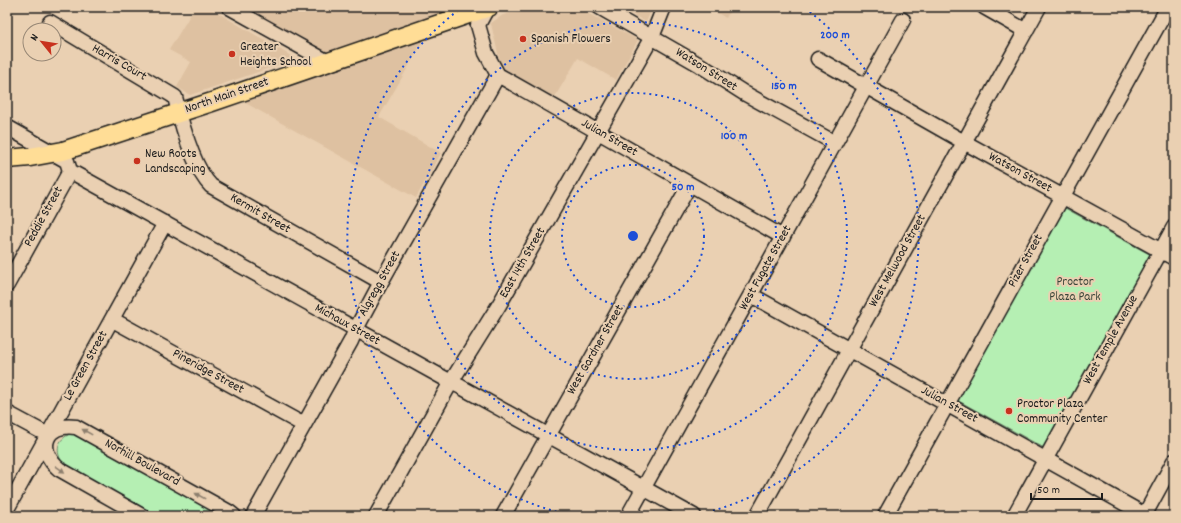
<svg xmlns="http://www.w3.org/2000/svg" width="1181" height="523" font-family="Dekko,sans-serif">
  <style>
    .built { fill: #dec1a1 }
    .green { fill: #b5efb3; stroke: #688668 }
    .lines { fill: none; stroke-linecap: round; stroke-linejoin: round }
    .minor-casing { stroke: #1c1c1c; stroke-width: 17 }
    .major-casing { stroke: #1c1c1c; stroke-width: 21 }
    .minor { stroke: #ead0b2; stroke-width: 14 }
    .major { stroke: #ffdd96; stroke-width: 18 }
    .oneway { fill: #8d7f6e }
    .ring { fill: none; stroke: #1d4ed8; stroke-width: 2; stroke-dasharray: 2 4 }
    .poi-dot { fill: #c8321e; stroke: #ead0b2; stroke-width: 1.5 }
    .labels { text-anchor: middle; dominant-baseline: central; stroke-width: 4; stroke-linejoin: round; paint-order: stroke }
    .poi-label { font-size: 13px; fill: #1c1c1c; stroke: #ead0b2; text-anchor: start }
    .street-label { font-size: 13px; fill: #1c1c1c; stroke: #ead0b2 }
    .park-label { font-size: 13px; fill: #3b463a; stroke: #ead0b2 }
    .centre { fill: #1d4ed8; stroke: #ead0b2; stroke-width: 2 }
    .ring-label { font-size: 12px; text-anchor: middle; font-weight: bold; fill: #1d4ed8; stroke: #ead0b2; stroke-width: 4; stroke-linejoin: round; paint-order: stroke }
  </style>
  <rect width="100%" height="100%" fill="#ead0b2"/>
  <filter id="ink" filterUnits="userSpaceOnUse"><feTurbulence type="fractalNoise" baseFrequency=".025" numOctaves="2"/><feDisplacementMap in="SourceGraphic" scale="8" xChannelSelector="R" yChannelSelector="G"/><feConvolveMatrix kernelMatrix="1 2 1 2 8 2 1 2 1" color-interpolation-filters="sRGB"/></filter>
  <g filter="url(#ink)">
    <!-- built -->
    <path class="built" d="M195,7H208L296,59L190,95L177,87L191,62L169,50Z
      M243,7H460L439,14L379,117L441,153L416,198L242,101L309,79L322,55Z
      M530,7H576L638,40L616,80L578,58L553,100L502,70L491,24V23L503,15Z
      M619,7H653L646,22Z
      M707,7H732L726,18Z"/>
    <!-- green -->
    <path class="green" d="M1065,208L1151,255L1044,448L957,400Z
      M73,433L225,516H157L62,462C54,449 59,437 73,433Z"/>
    <g class="lines">
      <defs>
        <path id="minor" d="M229,7L328,62
          M599,7L700,65L744,93L835,143
          M984,7L1026,31
          M487,8L478,25L486,53L498,75L783,237
          M50,22L175,97C181,122 193,168 211,186L381,282
          M818,59L964,142L1174,258
          M7,127L67,161L70,171L451,382L461,387L694,516
          M7,285L70,171
          M751,295L1147,516
          M113,320L304,425
          M7,413L48,435
          M7,509L165,223
          M142,516L59,469C36,450 45,422 76,427L229,512L234,516
          M253,516L351,341L356,329L381,282L498,75
          M376,516L451,382L499,305L652,37L664,7
          M503,516L690,184
          M628,516L903,20
          M757,516L1039,7
          M885,516L1168,7
          M1014,516L1174,227
          M1144,516L1174,461"/>
        <path id="major" d="M7,159L30,157L63,151L212,102L489,7"/>
      </defs>
      <!-- minor casing -->
      <use href="#minor" class="minor-casing"/>
      <!-- major casing -->
      <use href="#major" class="major-casing"/>
      <!-- minor -->
      <use href="#minor" class="minor"/>
      <!-- major -->
      <use href="#major" class="major"/>
    </g>
    <!-- one-way arrows -->
    <defs><path id="oneway-solid" d="M-6-.8H1V-3.2L6.5 0L1 3.2V.8H-6Z"/></defs>
    <g class="oneway">
      <use href="#oneway-solid" transform="translate(87 432) rotate(-151)"/>
      <use href="#oneway-solid" transform="translate(60 469) rotate(35)"/>
      <use href="#oneway-solid" transform="translate(200 496) rotate(-151)"/>
    </g>
  </g>
  <!-- distance rings -->
  <g class="ring">
    <circle cx="633" cy="236" r="71"/>
    <circle cx="633" cy="236" r="143"/>
    <circle cx="633" cy="236" r="214"/>
    <path d="M574 516A286 286 0 0 1 461 8M805 8A286 286 0 0 1 692 516"/>
  </g>
  <!-- markers -->
  <g class="poi-dot">
    <circle cx="523" cy="39" r="4"/>
    <circle cx="232" cy="54" r="4"/>
    <circle cx="137" cy="161" r="4"/>
    <circle cx="1009" cy="411" r="4"/>
  </g>
  <g class="labels">
    <!-- poi labels -->
    <g class="poi-label">
      <text x="531" y="39">Spanish Flowers</text>
      <text x="240" y="47">Greater<tspan x="240" dy="15">Heights School</tspan></text>
      <text x="145" y="154">New Roots<tspan x="145" dy="15">Landscaping</tspan></text>
      <text x="1017" y="404">Proctor Plaza<tspan x="1017" dy="15">Community Center</tspan></text>
    </g>
    <!-- street labels -->
    <g class="street-label">
      <text transform="translate(119 63) rotate(30)">Harris Court</text>
      <text transform="translate(706 70) rotate(32)">Watson Street</text>
      <text transform="translate(227 96) rotate(-19)">North Main Street</text>
      <text transform="translate(609 138) rotate(30)">Julian Street</text>
      <text transform="translate(1020 173) rotate(29)">Watson Street</text>
      <text transform="translate(260 214) rotate(30)">Kermit Street</text>
      <text transform="translate(44 217) rotate(-61)">Peddie Street</text>
      <text transform="translate(898 261) rotate(-61)">West Melwood Street</text>
      <text transform="translate(1026 261) rotate(-61)">Pizer Street</text>
      <text transform="translate(523 263) rotate(-60)">East 14th Street</text>
      <text transform="translate(766 268) rotate(-61)">West Fugate Street</text>
      <text transform="translate(380 284) rotate(-61)">Algregg Street</text>
      <text transform="translate(347 325) rotate(29)">Michaux Street</text>
      <text transform="translate(1111 340) rotate(-61)">West Temple Avenue</text>
      <text transform="translate(596 350) rotate(-60)">West Gardner Street</text>
      <text transform="translate(86 366) rotate(-61)">Le Green Street</text>
      <text transform="translate(208 372) rotate(29)">Pineridge Street</text>
      <text transform="translate(949 405) rotate(29)">Julian Street</text>
      <text transform="translate(142 463) rotate(29)">Norhill Boulevard</text>
    </g>
    <!-- park labels -->
    <g class="park-label">
      <text x="1075" y="282">Proctor<tspan x="1075" dy="15">Plaza Park</tspan></text>
    </g>
  </g>
  <circle cx="633" cy="236" r="6" class="centre"/>
  <g class="ring-label">
    <text x="835" y="38">200 m</text>
    <text x="784" y="89">150 m</text>
    <text x="734" y="139">100 m</text>
    <text x="683" y="190">50 m</text>
  </g>
  <!-- margin -->
  <rect width="1181" height="523" fill="none" stroke="#ead0b2" stroke-width="24"/>
  <rect x="12" y="12" width="1157" height="499" fill="none" stroke="#1c1c1c" stroke-width="1.5" filter="url(#ink)"/>
  <!-- north arrow -->
  <g transform="translate(42 42) rotate(300)"><circle r="19" fill="#ead0b2" stroke="#988876"/>
  <path d="M0-3L7 15L0 10L-7 15Z" fill="#c8321e"/>
  <text y="-6" font-size="11" font-weight="bold" text-anchor="middle" fill="#1c1c1c">N</text>
  </g>
  <!-- scale -->
  <path d="M1031 493v6h71v-6" fill="none" stroke="#1c1c1c" stroke-width="2"/>
  <text x="1037" y="493" font-size="12" fill="#1c1c1c" stroke="#ead0b2" stroke-width="3" paint-order="stroke">50 m</text>
</svg>
